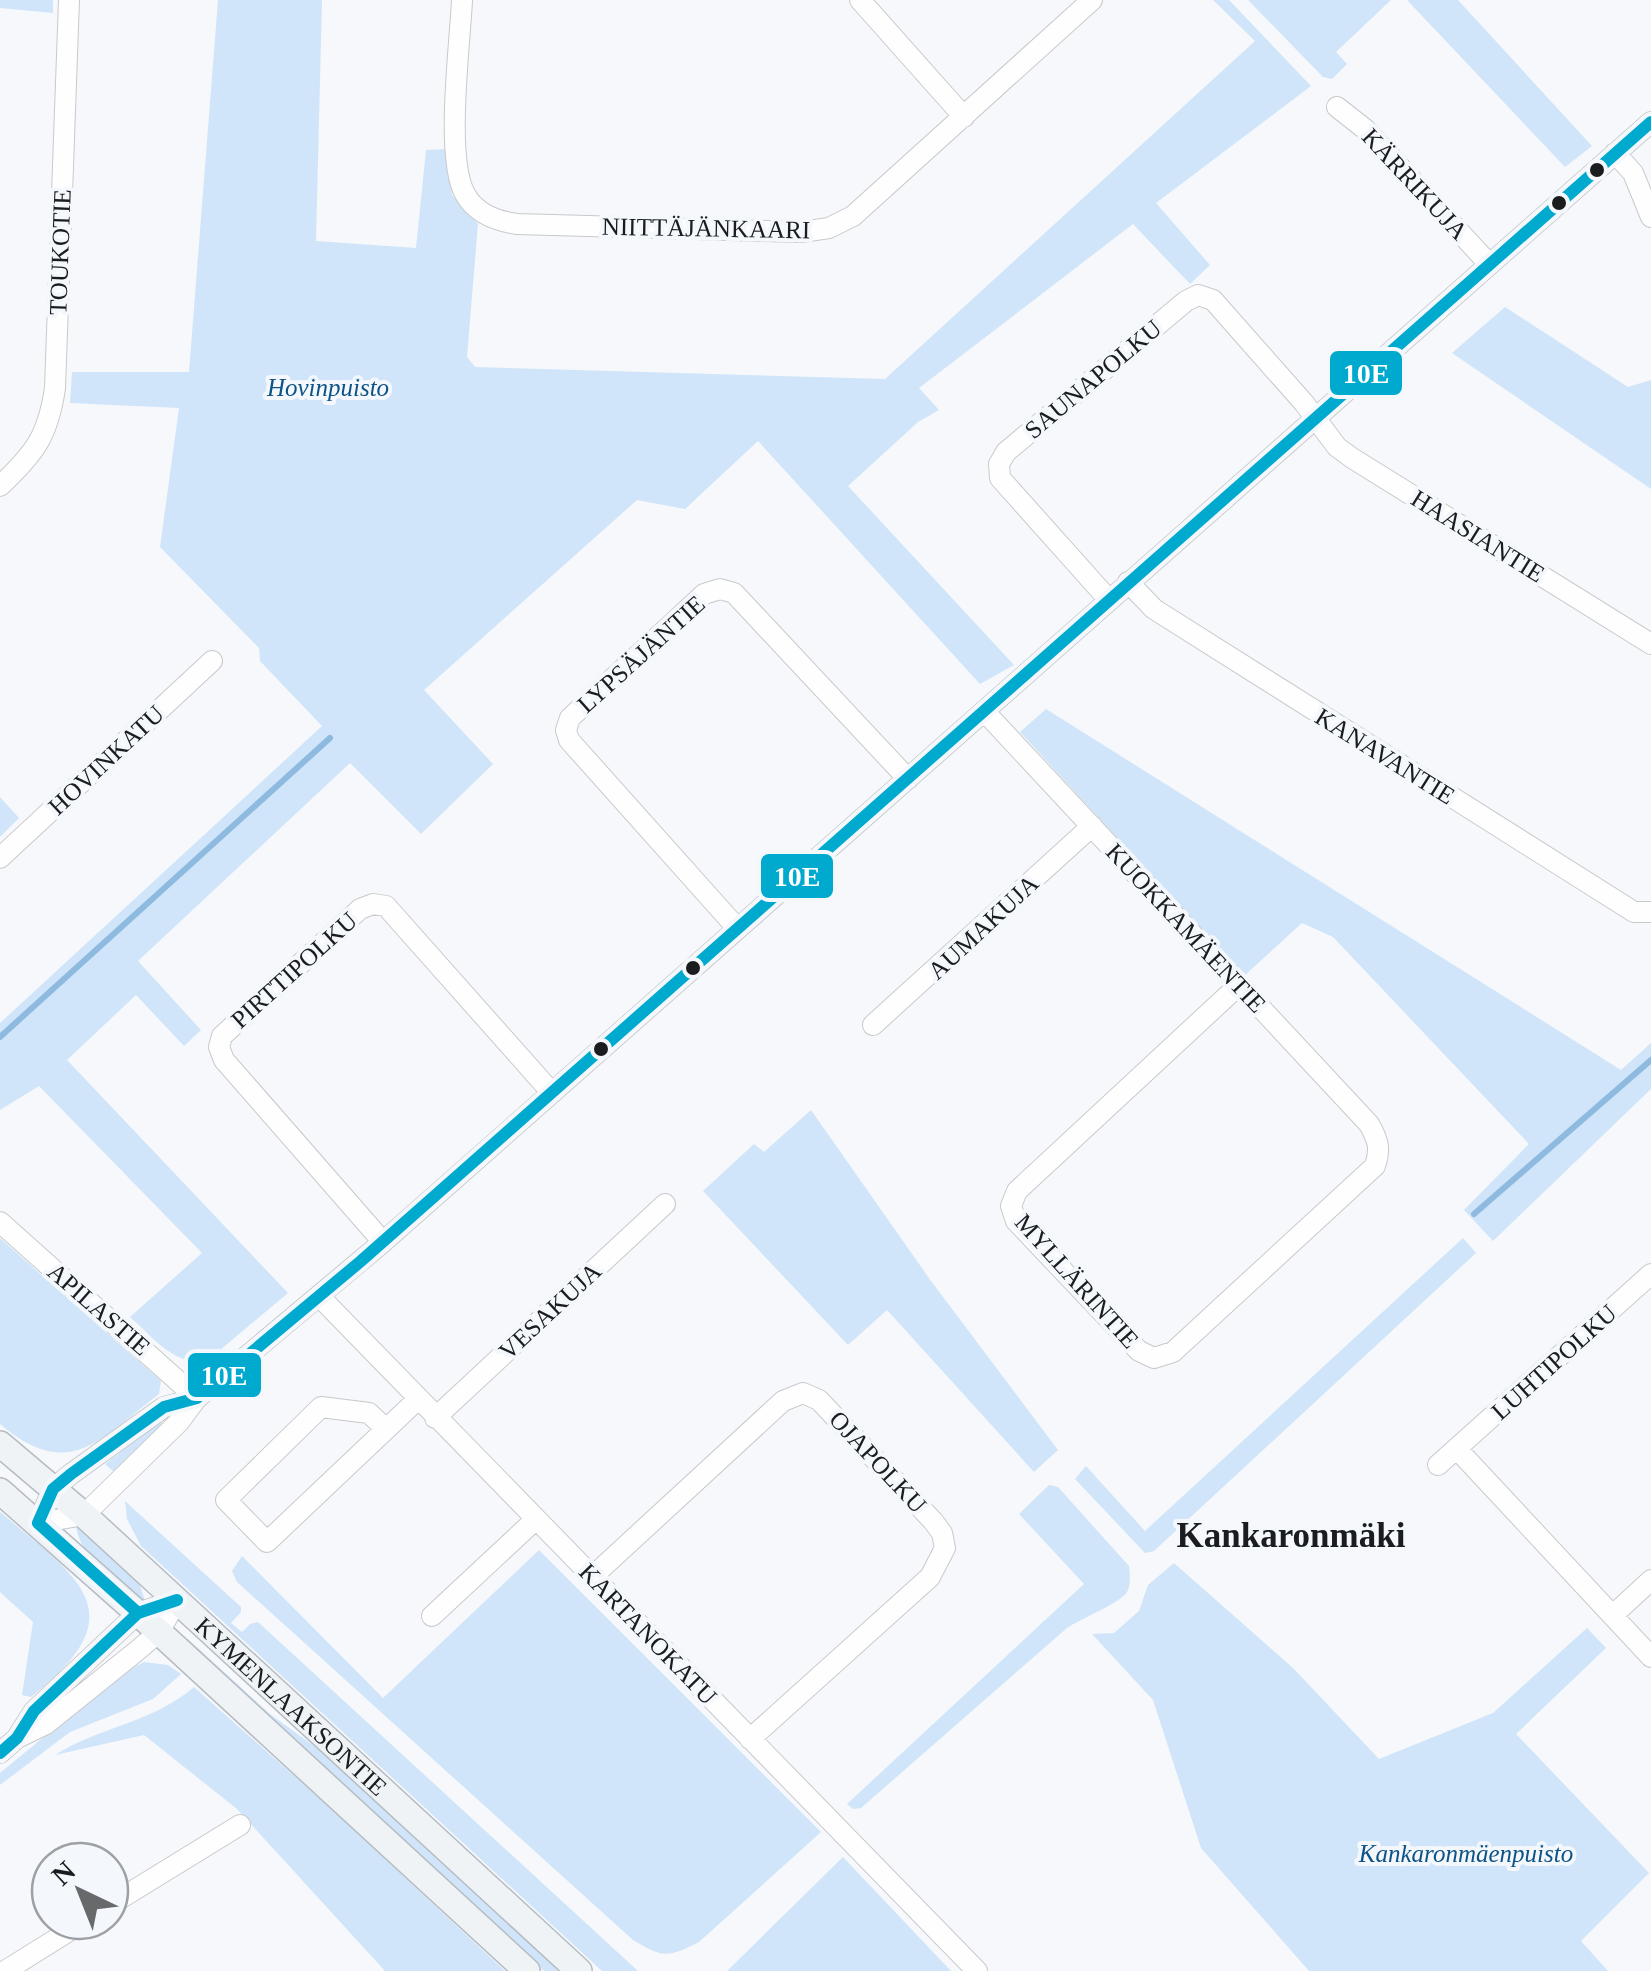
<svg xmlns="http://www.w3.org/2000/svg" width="1651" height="1971" font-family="Georgia,serif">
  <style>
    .green { fill: #d0e5f9 }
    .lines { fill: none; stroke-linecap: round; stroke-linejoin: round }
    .stream { stroke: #8ebae0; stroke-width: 6 }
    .minor-casing { stroke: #c8c9cb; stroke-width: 22 }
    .major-casing { stroke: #b6bcc2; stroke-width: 28 }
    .minor { stroke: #fefefe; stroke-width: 20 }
    .major { stroke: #eff3f6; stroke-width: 25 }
    .bus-1-casing { stroke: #f4f8fd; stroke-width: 20 }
    .bus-1 { stroke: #00a9ce; stroke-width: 12 }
    .bus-dot { fill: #1a1c1e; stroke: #f4f8fd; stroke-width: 4 }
    .labels { text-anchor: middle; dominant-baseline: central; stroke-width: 8; stroke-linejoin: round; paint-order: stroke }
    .street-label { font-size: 25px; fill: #1a1c1e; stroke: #f4f8fd }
    .park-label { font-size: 25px; font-style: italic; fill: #0d5386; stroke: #f4f8fd }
    .district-label { font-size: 35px; font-weight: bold; fill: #1a1c1e; stroke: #f4f8fd }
    .line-badge { stroke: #f4f8fd; stroke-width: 4 }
    .badge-label { font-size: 28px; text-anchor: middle; font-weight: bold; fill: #fff }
  </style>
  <rect width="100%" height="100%" fill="#f6f8fb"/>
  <!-- green -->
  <path class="green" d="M0,0H53V13L0,8Z
    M218,0H322L316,241L416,248L426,150L446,149L452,195L478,224L467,357L475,367L885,379L1255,41L1213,0H1229L1311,86L1156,203L1210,265L1190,284L1133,224L919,388L939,410L918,422L848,486L1014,665L980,684L758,441L685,509L637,500L424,690L493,764L421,834L350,763L138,961L201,1030L184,1046L136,995L67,1060L288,1293L207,1361C174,1366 154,1338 130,1317L202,1253L39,1086L0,1110V1023L322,726L260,661L259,648L160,547L179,408L70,403L72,372H189Z
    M1248,0H1391L1336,52L1347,64L1332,79L1323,77Z
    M1407,0H1458L1592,146L1565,167Z
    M1505,307L1628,387L1651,380V489L1452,353Z
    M1046,709L1621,1070L1651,1043V1089L1493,1241L1464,1210L1529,1144L1333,937L1302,923L1244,976L1020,732Z
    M0,797L19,818L0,837Z
    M811,1110L931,1281L1058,1450L1034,1472L887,1310L848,1345L703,1191L754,1144L764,1152Z
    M0,1238L161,1381L159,1394C100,1439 70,1483 0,1424Z
    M1463,1238L1476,1253L1154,1551L1145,1553L1075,1479L1086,1466L1145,1531Z
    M160,1422L164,1425L115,1473L105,1464Z
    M1049,1485L1058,1487L1129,1566C1130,1574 1131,1585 1127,1592C1122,1602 1080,1619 1067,1628L861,1808L853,1809L847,1804L1084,1584L1019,1514Z
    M125,1501L241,1607V1612L231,1623L242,1632L250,1624L258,1622L638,1971H602L141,1546L127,1519Z
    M0,1512C80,1579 138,1613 31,1697L22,1695L33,1622L0,1592Z
    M76,1524L139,1582L146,1604C123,1584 77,1557 76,1524Z
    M539,1550L821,1832L699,1942C668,1958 663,1958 633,1940L237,1582L232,1571L242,1556L383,1698Z
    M1174,1563L1294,1669L1379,1759L1493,1713L1587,1628L1606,1648L1516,1734L1649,1873L1581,1941L1608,1971H1309L1201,1848L1153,1700L1092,1634L1114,1633L1139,1611L1148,1585Z
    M188,1639L270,1714L336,1762L563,1971H544L185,1641Z
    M144,1662L168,1665L181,1674L153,1699L70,1732L0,1785V1773L119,1675Z
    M194,1687L327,1805L505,1971H385L237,1809L144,1735L55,1755C99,1727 154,1722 194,1687Z
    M843,1857L951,1971H727Z"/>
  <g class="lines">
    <!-- stream -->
    <path class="stream" d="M0,1037L330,738
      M1474,1214L1651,1060"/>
    <defs>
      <path id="minor" d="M462,0C460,45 445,158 465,194C476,214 496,221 517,224L802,232L829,228L853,216L1092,0
        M860,0L964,117
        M1337,107L1365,129L1489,264
        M1615,153L1633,173L1651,217
        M0,486C35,453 48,436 55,388L69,0
        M1128,582L1154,609L1634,912H1651
        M1109,600L1000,478L999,464L1006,452L1186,301L1198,295L1213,300L1304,403L1337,447L1352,458L1651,644
        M984,711L1369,1124C1378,1140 1381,1148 1375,1166L1173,1352L1154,1358L1139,1351L1016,1221L1011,1206L1017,1191L1239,985
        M0,858L212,661
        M737,928L569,740L566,730L570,718L704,594L720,589L734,593L908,779
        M873,1025L1092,826
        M0,1222L197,1398
        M383,1242L224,1060L219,1047L222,1036L360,909L373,904L386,906L552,1093
        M319,1296L977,1971
        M197,1398L164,1407L71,1474L53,1489L38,1523L84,1515L179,1422L197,1398L383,1242L1651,122
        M435,1418L665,1204
        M386,1429L369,1413L321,1407L226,1500L267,1542L417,1400
        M1457,1449L1651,1657
        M1438,1465L1651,1274
        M592,1577L783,1401L803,1393L819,1400L933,1521L942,1533L945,1548L930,1577L750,1739
        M1613,1615L1651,1580
        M432,1616L535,1520
        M18,1736L34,1711L138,1613L177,1600
        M0,1753L17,1738L46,1724L138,1650L159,1632L177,1600
        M110,1905L240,1825
        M5,1971L85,1921"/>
      <g id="major">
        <path id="s1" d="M0,1444L84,1515L579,1971"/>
        <path d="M0,1491L159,1632L527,1971"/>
      </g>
    </defs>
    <!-- minor casing -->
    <use href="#minor" class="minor-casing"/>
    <!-- major casing -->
    <use href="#major" class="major-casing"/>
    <!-- minor -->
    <use href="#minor" class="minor"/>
    <!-- major -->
    <use href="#major" class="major"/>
    <defs>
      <path id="bus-1" d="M138,1613L38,1523L53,1489L71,1474L164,1407L197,1398L361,1261L1651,122
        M0,1753L17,1738L34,1711L138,1613L177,1600"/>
    </defs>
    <!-- bus-1 casing -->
    <use href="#bus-1" class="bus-1-casing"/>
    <!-- bus-1 -->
    <use href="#bus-1" class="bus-1"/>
  </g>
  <!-- markers -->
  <g class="bus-dot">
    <circle cx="1597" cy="170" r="9"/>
    <circle cx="1559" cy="203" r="9"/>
    <circle cx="693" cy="968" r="9"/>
    <circle cx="601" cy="1049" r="9"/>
  </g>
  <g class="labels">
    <!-- street labels -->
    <g class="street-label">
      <text transform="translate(1415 184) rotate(47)">KÄRRIKUJA</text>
      <text transform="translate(706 228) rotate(1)">NIITTÄJÄNKAARI</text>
      <text transform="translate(60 252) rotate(-88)">TOUKOTIE</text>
      <text transform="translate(1093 379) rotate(-40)">SAUNAPOLKU</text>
      <text transform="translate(1478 536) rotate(32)">HAASIANTIE</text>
      <text transform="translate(641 654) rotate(-42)">LYPSÄJÄNTIE</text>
      <text transform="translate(1385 756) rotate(32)">KANAVANTIE</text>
      <text transform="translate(106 760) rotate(-43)">HOVINKATU</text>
      <text transform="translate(983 927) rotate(-43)">AUMAKUJA</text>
      <text transform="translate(1186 928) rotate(47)">KUOKKAMÄENTIE</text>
      <text transform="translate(294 970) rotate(-42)">PIRTTIPOLKU</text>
      <text transform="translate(1077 1281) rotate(48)">MYLLÄRINTIE</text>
      <text transform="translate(99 1309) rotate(41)">APILASTIE</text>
      <text transform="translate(550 1311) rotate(-43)">VESAKUJA</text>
      <text transform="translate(1554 1362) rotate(-42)">LUHTIPOLKU</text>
      <text transform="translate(878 1462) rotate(47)">OJAPOLKU</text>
      <text transform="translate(648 1634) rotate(46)">KARTANOKATU</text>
      <text stroke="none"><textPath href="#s1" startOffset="392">KYMENLAAKSONTIE</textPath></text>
    </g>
    <!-- park labels -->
    <g class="park-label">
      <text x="328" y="387">Hovinpuisto</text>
      <text x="1466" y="1853">Kankaronmäenpuisto</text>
    </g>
    <!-- district labels -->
    <g class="district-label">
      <text x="1291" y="1535">Kankaronmäki</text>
    </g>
  </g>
  <g class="line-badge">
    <rect x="1328" y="349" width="76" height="48" rx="10" fill="#00a9ce"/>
    <rect x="759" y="852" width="76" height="48" rx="10" fill="#00a9ce"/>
    <rect x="186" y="1351" width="77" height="48" rx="10" fill="#00a9ce"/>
  </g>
  <g class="badge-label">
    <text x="1366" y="383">10E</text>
    <text x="797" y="886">10E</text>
    <text x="224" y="1385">10E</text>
  </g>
  <!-- north arrow -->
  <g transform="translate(80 1891) rotate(317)"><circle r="48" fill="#f4f8fd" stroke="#9da0a4" stroke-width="2.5"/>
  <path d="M0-8L18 38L0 25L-18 38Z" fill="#67696b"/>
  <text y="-15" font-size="28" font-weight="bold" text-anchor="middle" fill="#1a1c1e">N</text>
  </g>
</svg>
